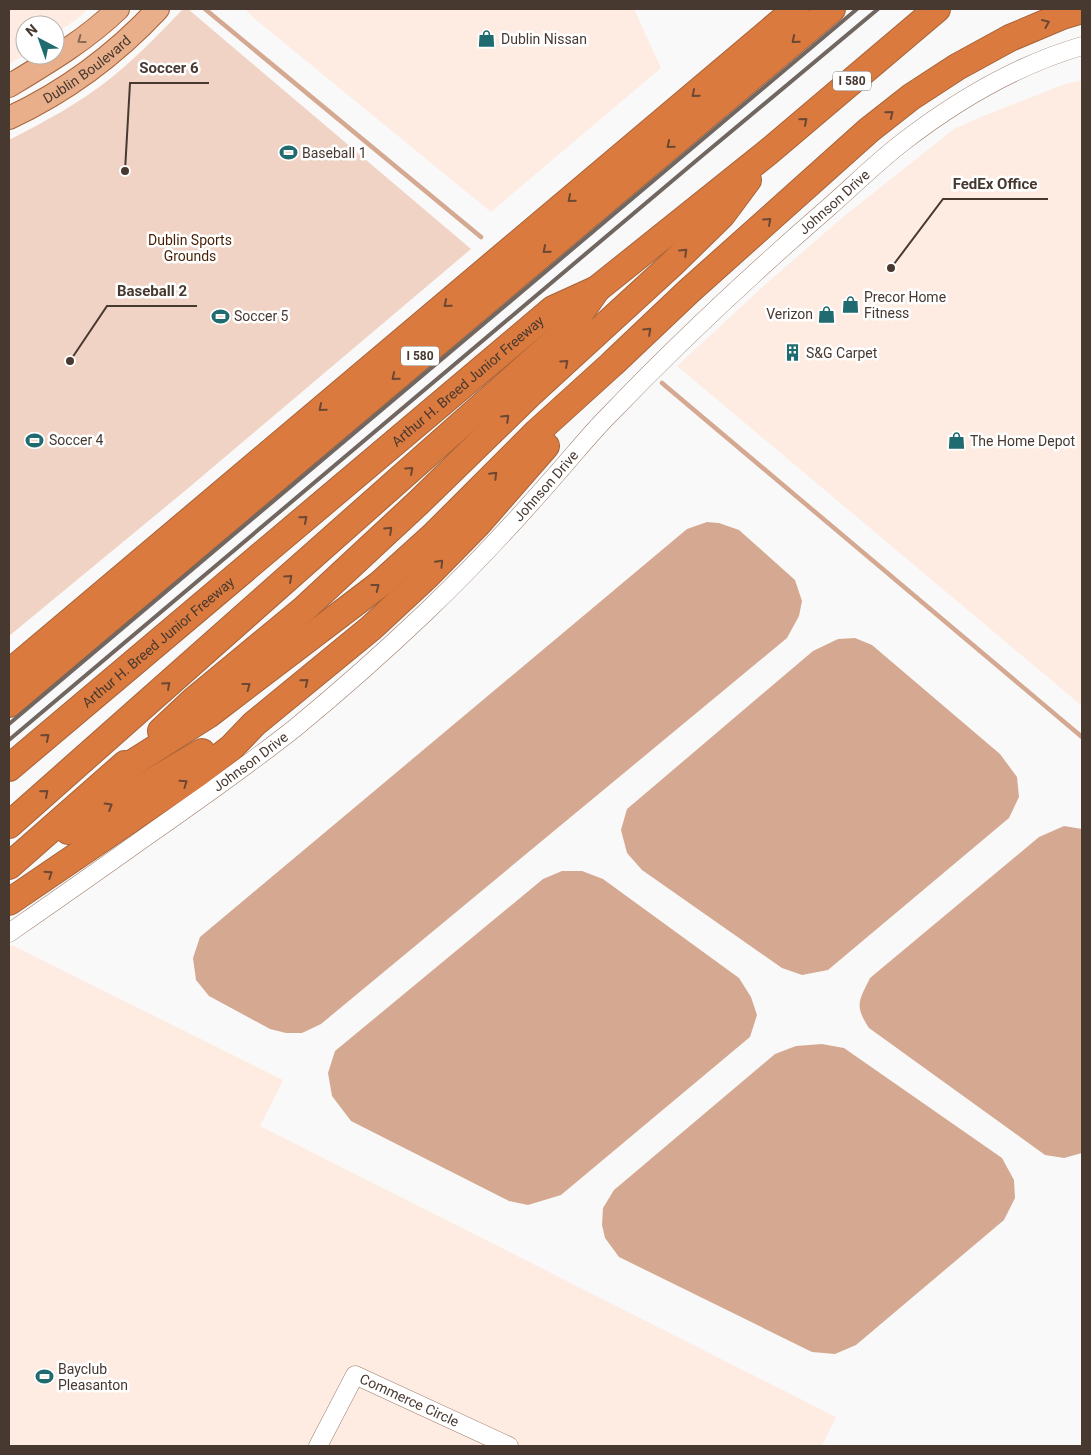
<svg xmlns="http://www.w3.org/2000/svg" width="1091" height="1455" font-family="Roboto,sans-serif">
  <style>
    .built { fill: #feece2 }
    .green { fill: #f0d3c4 }
    .water { fill: #d5a991 }
    .lines { fill: none; stroke-linecap: round; stroke-linejoin: round }
    .stream { stroke: #d5a991; stroke-width: 4.5 }
    .minor-casing { stroke: #9e7d6b; stroke-width: 19 }
    .major-casing { stroke: #a76339; stroke-width: 24 }
    .highway-casing { stroke: #a76339; stroke-width: 28 }
    .minor { stroke: #fff; stroke-width: 18 }
    .major { stroke: #e9af8b; stroke-width: 22 }
    .highway { stroke: #da7a3e; stroke-width: 26 }
    .rail { stroke: #716660; stroke-width: 4 }
    .oneway { stroke: #6c4834 }
    .oneway2 { stroke: #886854 }
    .labels { text-anchor: middle; dominant-baseline: central; stroke-width: 5; stroke-linejoin: round; paint-order: stroke }
    .shield { fill: #fff; stroke: #7e746e; stroke-width: 1 }
    .shield-label { font-size: 12px; font-weight: bold; fill: #473830 }
    .poi-label { font-size: 14px; fill: #473830; stroke: #fff; text-anchor: start }
    .street-label { font-size: 14px; fill: #473830; stroke: #fff }
    .park-label { font-size: 14px; fill: #481f03; stroke: #fff }
    .leader { fill: none; stroke: #473830; stroke-width: 2 }
    .callout-dot { fill: #473830; stroke: #fff; stroke-width: 2 }
    .callout-label { font-size: 15px; text-anchor: middle; font-weight: bold; fill: #473830; stroke: #fff; stroke-width: 5; stroke-linejoin: round; paint-order: stroke }
  </style>
  <rect width="100%" height="100%" fill="#f9f9f9"/>
  <!-- built -->
  <path class="built" d="M9,9H87L81,16L55,34V25H25V55L9,64Z
    M245,9H634L661,68L491,212L255,19Z
    M1082,80V706L677,366L767,283L843,217L954,129L978,118L1065,84Z
    M12,945L283,1080L260,1126L836,1417L822,1446H9V947Z"/>
  <!-- green -->
  <path class="green" d="M183,9H188L471,249L186,490L9,636V140C44,122 80,103 111,78C137,57 160,33 183,9Z"/>
  <!-- water -->
  <path class="water" d="M707,522L719,523L739,530L795,580L802,601L799,616L787,638L321,1024L302,1033H286L270,1029L209,996L196,980L193,958L200,937L687,529Z
    M855,638L872,645L1000,754L1017,777L1019,797L1009,818L828,970L802,975L782,968L642,870L627,853L621,830L627,809L813,651L838,639Z
    M1064,826L1082,829V1153L1064,1158L1045,1155L869,1028C854,1005 859,1001 870,978L1039,837Z
    M562,871H582L603,879L739,978L751,997L757,1015L750,1037L561,1195L528,1205L509,1201L351,1121L332,1096L328,1073L335,1051L543,879Z
    M822,1044L844,1048L1002,1158L1014,1180L1015,1198L1004,1220L856,1345L835,1354L812,1352L619,1257L605,1238L602,1225L603,1208L614,1190L775,1054L796,1046Z"/>
  <g class="lines">
    <!-- stream -->
    <path class="stream" d="M205,9L481,237
      M662,383L1082,737"/>
    <defs>
      <g id="minor">
        <path id="s1" d="M9,933C55,901 101,869 147,836C197,801 247,766 295,728C340,691 384,652 427,611C471,569 513,524 553,478C572,457 589,435 609,415C679,342 753,273 829,207C854,185 877,162 903,142C956,101 1017,65 1082,46"/>
        <path id="s2" d="M318,1446L355,1375L509,1446"/>
      </g>
      <g id="major">
        <path d="M9,86C47,63 86,40 118,9"/>
        <path id="s3" d="M9,118C65,92 116,54 158,9"/>
      </g>
      <g id="highway">
        <path d="M9,673L796,9"/>
        <path d="M9,704L832,9"/>
        <path d="M161,731L194,700L304,609L418,503L529,395L672,264L722,215L748,180"/>
        <path id="s4" d="M9,768L553,309L597,289L767,153L937,9"/>
        <path d="M112,776L208,715L380,584L433,536L537,432L612,364L689,291L869,130L911,97L957,67L1010,38L1062,16L1082,10"/>
        <path d="M9,825L570,328L597,289"/>
        <path d="M68,831L202,752"/>
        <path d="M9,866L125,764"/>
        <path d="M9,902L197,774L232,747L254,724L371,628L427,576L477,525L546,446"/>
      </g>
    </defs>
    <!-- minor casing -->
    <use href="#minor" class="minor-casing"/>
    <!-- major casing -->
    <use href="#major" class="major-casing"/>
    <!-- highway casing -->
    <use href="#highway" class="highway-casing"/>
    <!-- minor -->
    <use href="#minor" class="minor"/>
    <!-- major -->
    <use href="#major" class="major"/>
    <!-- highway -->
    <use href="#highway" class="highway"/>
    <!-- rail -->
    <path class="rail" d="M9,724L857,9
      M9,740L697,160L878,9"/>
  </g>
  <!-- one-way arrows -->
  <defs><path id="oneway-chevron" d="M-2-3.5L2.5 0L-2 3.5" fill="none" stroke-width="1.6" stroke-linecap="round" stroke-linejoin="round" transform="scale(1.25)"/></defs>
  <g class="oneway">
    <use href="#oneway-chevron" transform="translate(1046 23) rotate(-23)"/>
    <use href="#oneway-chevron" transform="translate(795 40) rotate(140)"/>
    <use href="#oneway-chevron" transform="translate(695 94) rotate(140)"/>
    <use href="#oneway-chevron" transform="translate(890 114) rotate(-39)"/>
    <use href="#oneway-chevron" transform="translate(804 121) rotate(-40)"/>
    <use href="#oneway-chevron" transform="translate(670 145) rotate(140)"/>
    <use href="#oneway-chevron" transform="translate(571 199) rotate(140)"/>
    <use href="#oneway-chevron" transform="translate(768 221) rotate(-42)"/>
    <use href="#oneway-chevron" transform="translate(546 250) rotate(140)"/>
    <use href="#oneway-chevron" transform="translate(684 252) rotate(-44)"/>
    <use href="#oneway-chevron" transform="translate(447 304) rotate(140)"/>
    <use href="#oneway-chevron" transform="translate(648 331) rotate(-43)"/>
    <use href="#oneway-chevron" transform="translate(565 363) rotate(-42)"/>
    <use href="#oneway-chevron" transform="translate(395 377) rotate(140)"/>
    <use href="#oneway-chevron" transform="translate(322 408) rotate(140)"/>
    <use href="#oneway-chevron" transform="translate(506 418) rotate(-44)"/>
    <use href="#oneway-chevron" transform="translate(410 470) rotate(-42)"/>
    <use href="#oneway-chevron" transform="translate(494 475) rotate(-45)"/>
    <use href="#oneway-chevron" transform="translate(304 519) rotate(-40)"/>
    <use href="#oneway-chevron" transform="translate(389 530) rotate(-43)"/>
    <use href="#oneway-chevron" transform="translate(440 563) rotate(-46)"/>
    <use href="#oneway-chevron" transform="translate(289 578) rotate(-42)"/>
    <use href="#oneway-chevron" transform="translate(376 587) rotate(-38)"/>
    <use href="#oneway-chevron" transform="translate(305 682) rotate(-39)"/>
    <use href="#oneway-chevron" transform="translate(167 685) rotate(-42)"/>
    <use href="#oneway-chevron" transform="translate(247 686) rotate(-37)"/>
    <use href="#oneway-chevron" transform="translate(46 737) rotate(-40)"/>
    <use href="#oneway-chevron" transform="translate(184 783) rotate(-34)"/>
    <use href="#oneway-chevron" transform="translate(45 793) rotate(-41)"/>
    <use href="#oneway-chevron" transform="translate(109 806) rotate(-31)"/>
    <use href="#oneway-chevron" transform="translate(49 874) rotate(-34)"/>
  </g>
  <use class="oneway2" href="#oneway-chevron" transform="translate(81 40) rotate(144)"/>
  <!-- icons -->
  <defs>
    <symbol id="shop-bare" viewBox="-9 -9 18 18"><path d="M-5-2.5h2.3a2.7 3.5 0 0 1 5.4 0H5L5.5 6h-11ZM-1.5-2.5h3a1.5 2.3 0 0 0-3 0Z" fill="#1f6b6f" stroke="#fff" stroke-width="2.5" paint-order="stroke"/></symbol>
    <symbol id="stadium-bare" viewBox="-9 -9 18 18"><path d="M0-5a6.5 5 0 1 0 0 10a6.5 5 0 1 0 0-10ZM-3.5-1.8h7v3.6h-7Z" fill="#1f6b6f" stroke="#fff" stroke-width="2.5" paint-order="stroke"/></symbol>
    <symbol id="building-bare" viewBox="-9 -9 18 18"><path d="M-4-6H4V6H1V3H-1V6H-4ZM-2.5-4.3h1.7v1.8h-1.7ZM.8-4.3h1.7v1.8H.8ZM-2.5-1h1.7V.8h-1.7ZM.8-1h1.7V.8H.8Z" fill="#1f6b6f" stroke="#fff" stroke-width="2.5" paint-order="stroke"/></symbol>
  </defs>
  <g fill-rule="evenodd">
    <use href="#shop-bare" x="474" y="26" width="25" height="25"/>
    <use href="#stadium-bare" x="276" y="140" width="25" height="25"/>
    <use href="#shop-bare" x="838" y="292" width="25" height="25"/>
    <use href="#shop-bare" x="814" y="302" width="25" height="25"/>
    <use href="#stadium-bare" x="208" y="304" width="25" height="25"/>
    <use href="#building-bare" x="780" y="340" width="25" height="25"/>
    <use href="#stadium-bare" x="22" y="428" width="25" height="25"/>
    <use href="#shop-bare" x="944" y="428" width="25" height="25"/>
    <use href="#stadium-bare" x="32" y="1364" width="25" height="25"/>
  </g>
  <g class="labels">
    <!-- shield labels -->
    <g class="shield">
      <rect x="833" y="71.5" width="38" height="19" rx="4"/>
      <rect x="401" y="346.5" width="38" height="19" rx="4"/>
    </g>
    <g class="shield-label">
      <text x="852" y="81">I 580</text>
      <text x="420" y="356">I 580</text>
    </g>
    <!-- poi labels -->
    <g class="poi-label">
      <text x="501" y="39">Dublin Nissan</text>
      <text x="302" y="153">Baseball 1</text>
      <text x="864" y="297">Precor Home<tspan x="864" dy="16">Fitness</tspan></text>
      <text x="813" y="314" text-anchor="end">Verizon</text>
      <text x="234" y="316">Soccer 5</text>
      <text x="806" y="353">S&amp;G Carpet</text>
      <text x="49" y="440">Soccer 4</text>
      <text x="970" y="441">The Home Depot</text>
      <text x="58" y="1369">Bayclub<tspan x="58" dy="16">Pleasanton</tspan></text>
    </g>
    <!-- street labels -->
    <g class="street-label">
      <text stroke="none"><textPath href="#s3" startOffset="92">Dublin Boulevard</textPath></text>
      <text stroke="none"><textPath href="#s1" startOffset="1106">Johnson Drive</textPath></text>
      <text stroke="none"><textPath href="#s4" startOffset="600">Arthur H. Breed Junior Freeway</textPath></text>
      <text stroke="none"><textPath href="#s1" startOffset="701">Johnson Drive</textPath></text>
      <text stroke="none"><textPath href="#s4" startOffset="195">Arthur H. Breed Junior Freeway</textPath></text>
      <text stroke="none"><textPath href="#s1" startOffset="296">Johnson Drive</textPath></text>
      <text stroke="none"><textPath href="#s2" startOffset="140">Commerce Circle</textPath></text>
    </g>
    <!-- park labels -->
    <g class="park-label">
      <text x="190" y="240">Dublin Sports<tspan x="190" dy="16">Grounds</tspan></text>
    </g>
  </g>
  <!-- callouts -->
  <path class="leader" d="M125 171L130 83H209M891 268L943 199H1048M70 361L107 306H197"/>
  <g class="callout-dot">
    <circle cx="125" cy="171" r="5"/>
    <circle cx="891" cy="268" r="5"/>
    <circle cx="70" cy="361" r="5"/>
  </g>
  <g class="callout-label">
    <text x="169" y="73">Soccer 6</text>
    <text x="995" y="189">FedEx Office</text>
    <text x="152" y="296">Baseball 2</text>
  </g>
  <!-- border -->
  <rect width="1091" height="1455" fill="none" stroke="#473830" stroke-width="20"/>
  <!-- north arrow -->
  <g transform="translate(40 40) rotate(319)"><circle r="24" fill="#ffffff" stroke="#b5afac"/>
  <path d="M0-4L9 19L0 12L-9 19Z" fill="#1f6b6f"/>
  <text y="-8" font-size="14" font-weight="bold" text-anchor="middle" fill="#473830">N</text>
  </g>
</svg>
